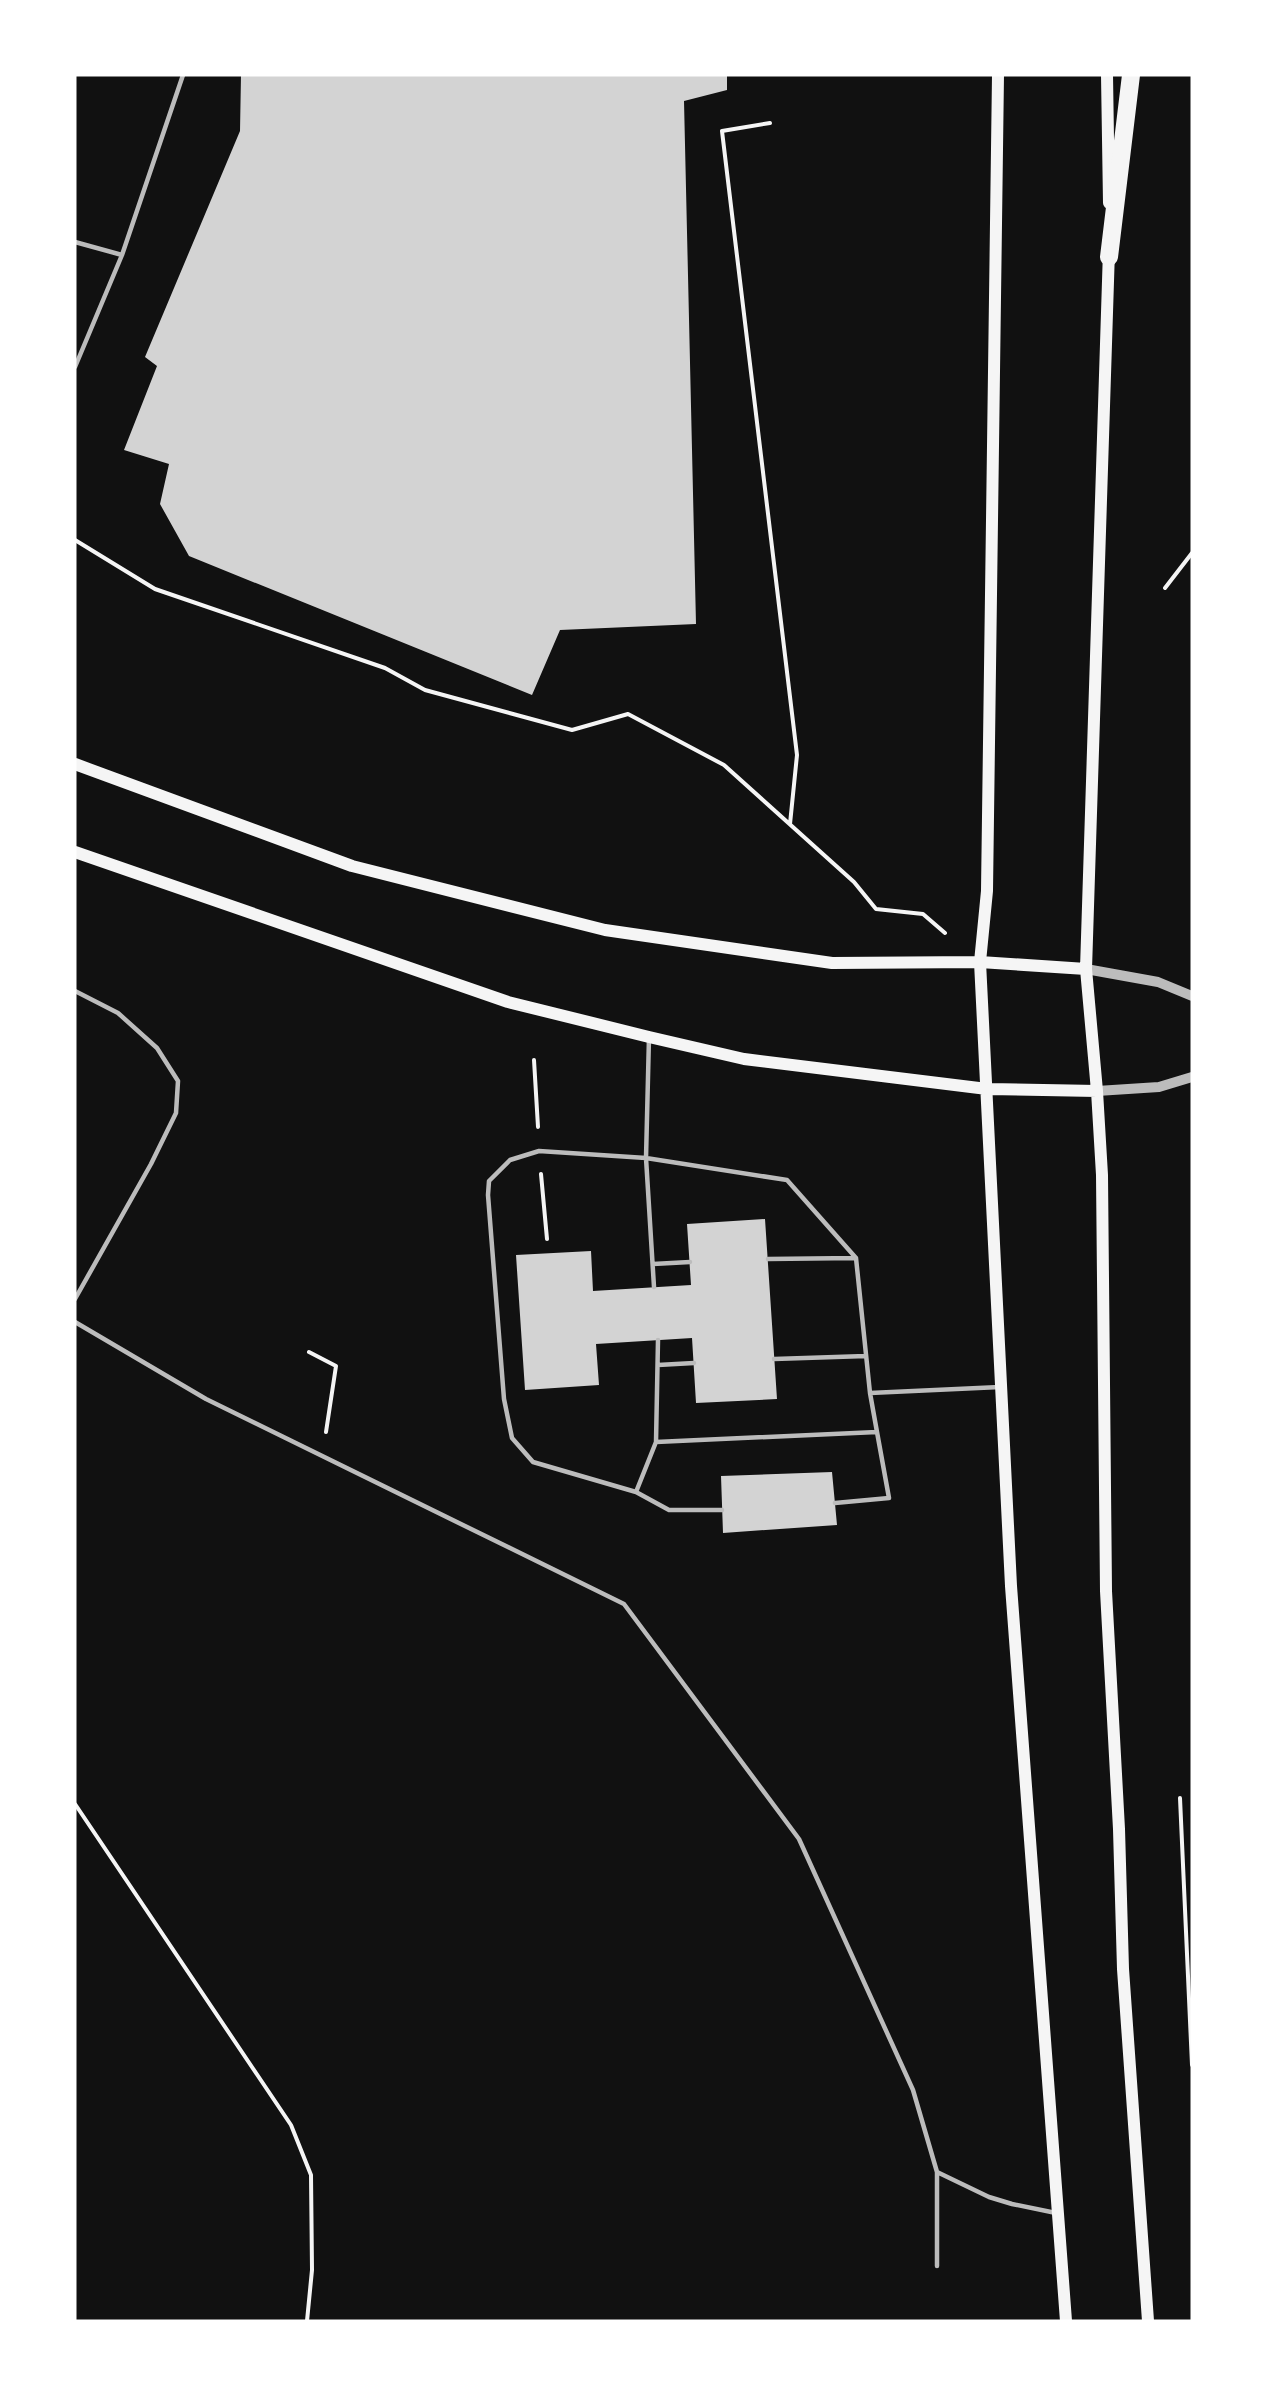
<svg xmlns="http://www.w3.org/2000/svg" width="1267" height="2396" font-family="Jost,sans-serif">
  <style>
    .building { fill: #d3d3d3 }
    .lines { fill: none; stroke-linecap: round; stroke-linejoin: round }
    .path { stroke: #f5f5f5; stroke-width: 4 }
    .service { stroke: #bcbcbc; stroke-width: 4.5 }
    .tertiary { stroke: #bcbcbc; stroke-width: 10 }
    .secondary { stroke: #f5f5f5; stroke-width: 12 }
    .motorway { stroke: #f5f5f5; stroke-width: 18 }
  </style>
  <rect width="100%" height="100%" fill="#111"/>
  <!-- building -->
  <path class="building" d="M241,75H727V90L684,101L696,624L560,630L532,695L189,556L160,504L169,464L124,450L157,366L145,357L240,131Z
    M765,1219L777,1399L696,1403L692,1338L596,1344L599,1385L525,1390L516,1255L591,1251L593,1291L691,1285L687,1224Z
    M832,1472L837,1525L723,1533L721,1476Z"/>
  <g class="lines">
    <!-- path -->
    <path class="path" d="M770,123L722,131L797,755L790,824
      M75,540L155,589L385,668L425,690L572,730L628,714L724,765L854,882L876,909L923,914L945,933
      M1165,588L1192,553
      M534,1060L538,1127
      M541,1174L547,1239
      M309,1352L336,1366L326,1432
      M1180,1798L1192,2065
      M75,1804L291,2125L311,2175L312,2270L307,2321"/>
    <!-- service -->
    <path class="service" d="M75,242L122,255
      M75,367L122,255L183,75
      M75,991L118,1013L157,1048L178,1081L176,1113L151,1164L75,1299
      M649,1037L646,1158L787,1180L856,1258L870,1393L1000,1387
      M768,1259L856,1258
      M653,1264L690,1262
      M654,1287L646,1158L539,1151L510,1160L489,1181L488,1195L504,1399L512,1438L533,1462L636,1492L669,1510H722
      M75,1322L206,1399L624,1604L799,1839L913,2090L937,2172V2266
      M774,1359L866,1356
      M658,1365L694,1363
      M656,1442L877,1432L870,1393
      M636,1492L656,1442L658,1340
      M835,1503L889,1498L877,1432
      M937,2172L989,2197L1012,2204L1056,2213"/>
    <!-- tertiary -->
    <path class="tertiary" d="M1086,969L1158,982L1192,996
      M1097,1091L1159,1087L1192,1077"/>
    <!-- secondary -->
    <path class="secondary" d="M998,75L987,891L980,962L1011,1586L1066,2321
      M1107,75L1109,203
      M1109,250L1086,969L1097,1091L1102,1175L1106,1591L1119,1829L1123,1969L1148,2321
      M75,764L352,866L605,930L832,963L980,962L1086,969
      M75,852L508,1002L649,1037L744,1059L987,1089L1097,1091"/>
    <!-- motorway -->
    <path class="motorway" d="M1109,257L1131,75"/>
  </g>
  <!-- border -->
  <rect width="1267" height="2396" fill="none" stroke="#ffffff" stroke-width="153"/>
</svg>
